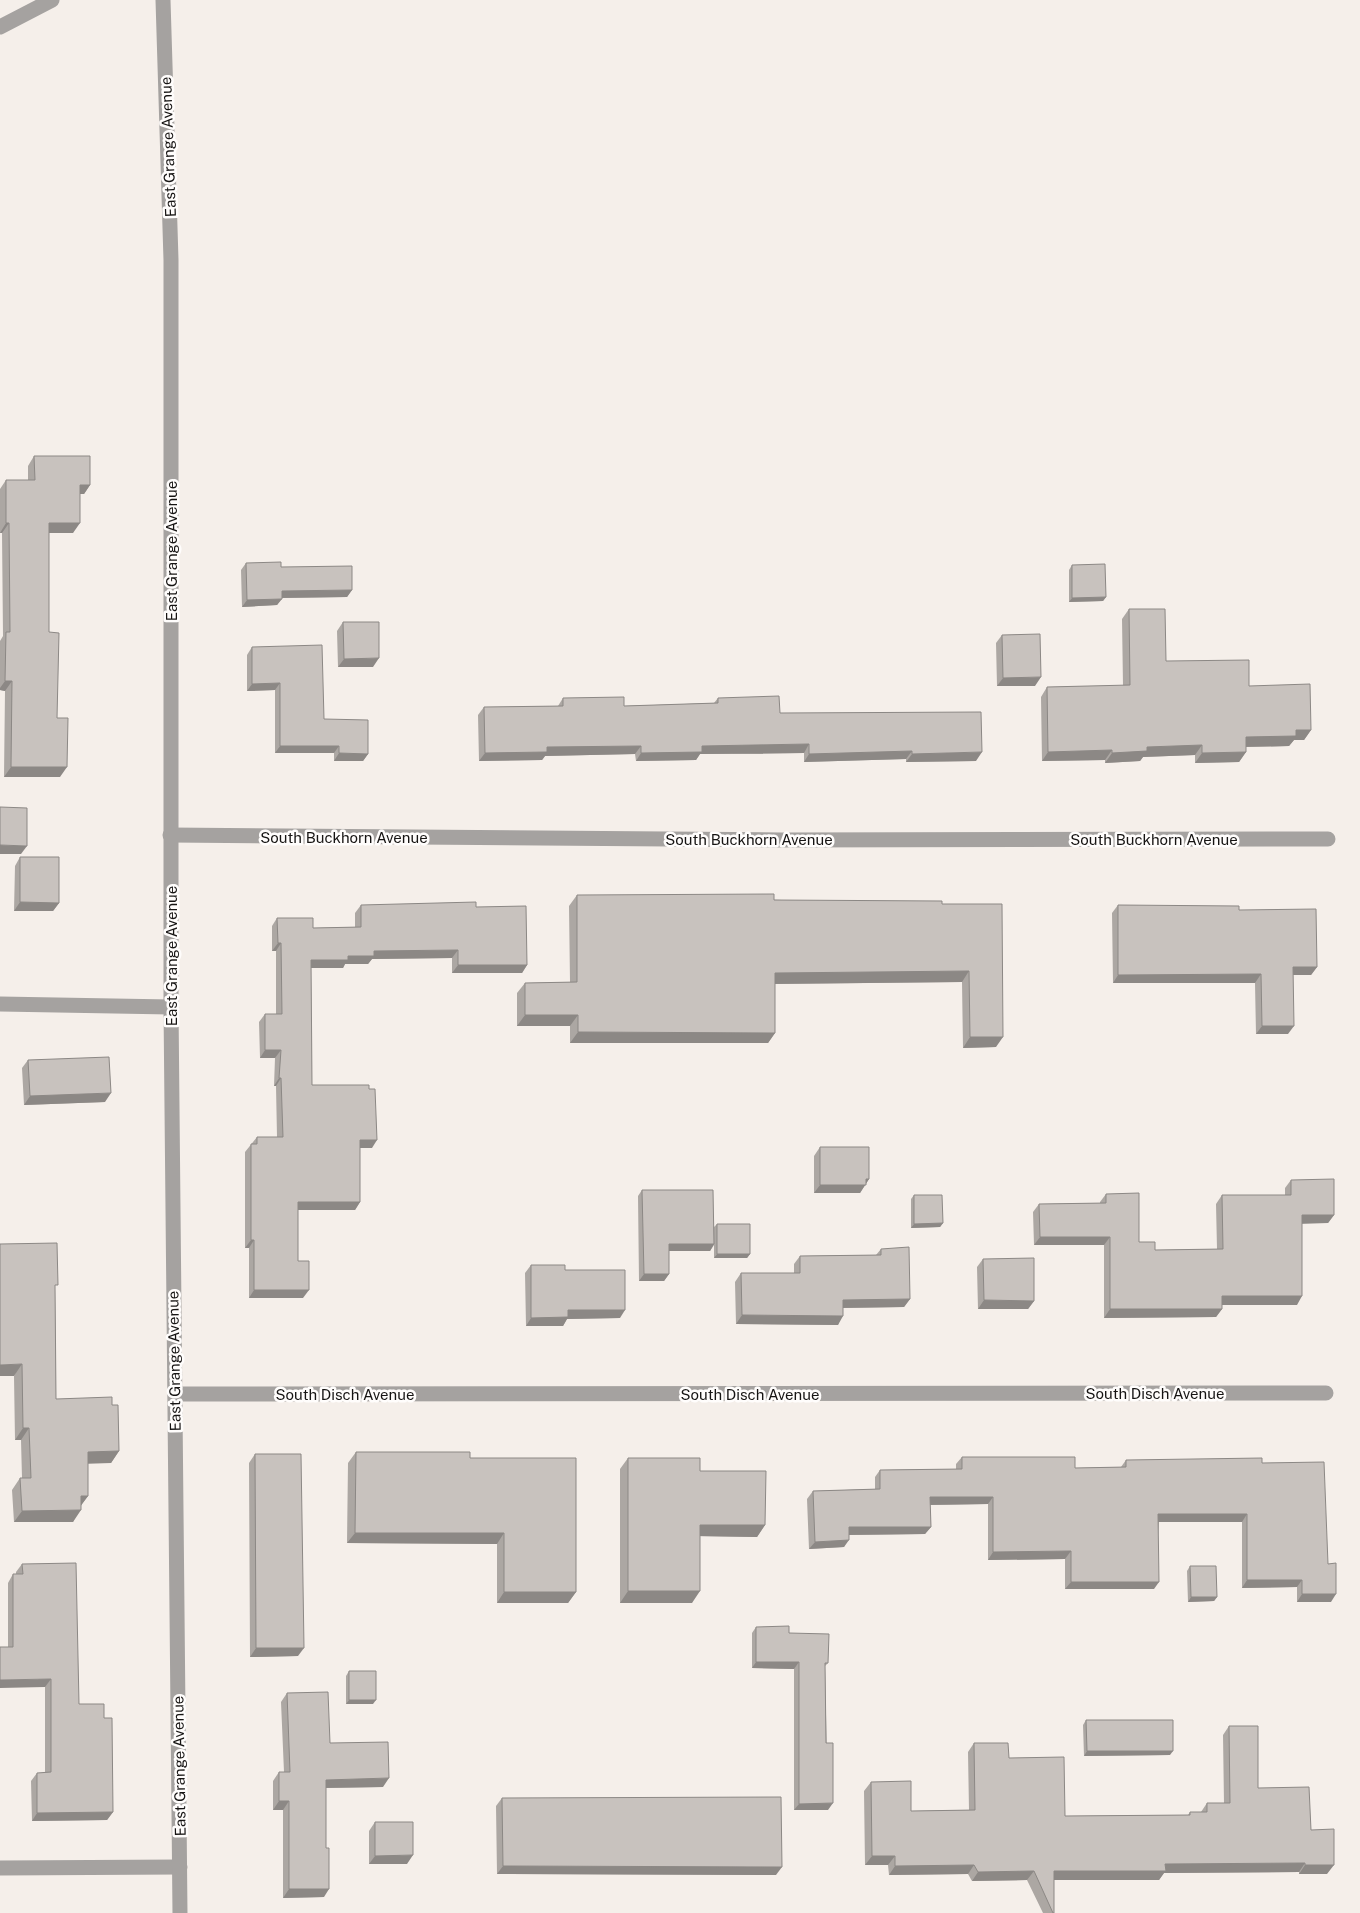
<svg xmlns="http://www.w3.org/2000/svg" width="1360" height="1913" font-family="'Public Sans',sans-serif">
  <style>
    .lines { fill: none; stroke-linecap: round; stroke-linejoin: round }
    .minor { stroke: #a5a2a0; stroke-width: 15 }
    .tertiary { stroke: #a5a2a0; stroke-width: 15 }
    .wall { fill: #aca7a3 }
    .shaded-wall { fill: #8c8885 }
    .building { fill: #c8c2be; stroke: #8c8885 }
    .labels { text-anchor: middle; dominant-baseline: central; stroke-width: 5; stroke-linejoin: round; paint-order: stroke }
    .street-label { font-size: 15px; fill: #161413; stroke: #fffdfc }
  </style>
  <rect width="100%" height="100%" fill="#f5efea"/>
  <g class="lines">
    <!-- minor -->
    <path class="minor" d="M170,835L781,840L1328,839
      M0,1004L171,1007
      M175,1394L1326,1393
      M0,1868L180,1867"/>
    <!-- tertiary -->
    <path class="tertiary" d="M163,0L171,260V1007L180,1913
      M0,27L52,0"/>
  </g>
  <!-- wall -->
  <path class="wall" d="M34,456L90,485L84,494H80L73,533H49V632L57,718L60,777H4L5,691L0,690V641L3,636L2,533H0V489L6,480H28V466Z
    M246,563L281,567L352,590L347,597L282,598L277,605L242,607L241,570Z
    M1072,565L1106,597L1103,601L1069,602V570Z
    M1129,609L1166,661L1249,686L1311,730L1304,740H1294L1289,746L1246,747V752L1239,762L1195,763V755L1143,757L1140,761L1105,763V760L1042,761L1041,697L1047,687L1123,686L1122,619Z
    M343,622L373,667H338L337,631Z
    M1002,635L1035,686H997L996,643Z
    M252,647L324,719L368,754L363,761H334V753H275V690L247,691V655Z
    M563,698L624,706L714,703L718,698L976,761L906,762V759L804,762V753L700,754L696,760L636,761L635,754L545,756L542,760L479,761L478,715L484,707L558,706Z
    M20,857L59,903L53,911H14L15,866Z
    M577,895L942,904H1002L996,1047L963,1048L962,982L775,984V1033L768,1043H570V1026H517V993L525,983L570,982L569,906Z
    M361,905L476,907L527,965L522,973H452V958L372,959L368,964H345L343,968H311L312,1085L372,1148H360V1202L355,1210H298V1261L303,1298H249V1248H245V1152L257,1137H277L276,1086H274L275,1058H260L259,1022L265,1014H276V951H272V926L277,918L313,928L355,927V913Z
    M1118,905L1239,910L1317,967L1311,975H1293L1288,1034H1256L1255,983H1113L1112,913Z
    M28,1060L105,1102L24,1105L22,1068Z
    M820,1147L869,1179L860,1193H814V1156Z
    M1291,1180L1334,1215L1328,1223H1302L1297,1305H1222V1309L1216,1317L1104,1318V1245H1034L1033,1212L1039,1204L1100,1203V1202L1106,1194L1139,1242L1155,1250L1217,1249L1216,1204L1222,1195H1285V1188Z
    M642,1190L714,1227L717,1224L750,1254L747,1258H714V1245L710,1251H669V1274L664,1281H639L638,1196Z
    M914,1195L943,1223L940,1227L911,1228V1199Z
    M881,1249L910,1299L904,1307L843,1308L838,1325L736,1324L735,1282L741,1273H794V1264L800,1256L876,1255Z
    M983,1259L1034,1301L1028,1309H978L977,1267Z
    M531,1265L620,1318L567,1319L563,1326H526L525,1273Z
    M55,1289L56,1399L112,1405L119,1451L111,1463H88V1496L81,1505L73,1522H14L12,1490L20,1478H22L21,1440H15L14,1376Z
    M356,1452L470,1458L576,1592L568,1603H497V1544L347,1543L348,1463Z
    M255,1454L298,1656L250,1657L249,1463Z
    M962,1457L1075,1468L1121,1467L1126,1460L1262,1463L1328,1564L1331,1602H1297V1587L1242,1588V1522H1159L1154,1589H1065V1559L988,1560V1504L930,1505L931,1527L925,1534L849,1535L844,1547L809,1549L807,1499L813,1491L875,1489V1477L880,1470L956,1469V1464Z
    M628,1458L700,1471L765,1525L757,1537L700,1536L692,1603H620V1469Z
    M22,1564L79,1704L104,1718L113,1812L107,1820L32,1821L31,1781L37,1773H45V1687L8,1647V1583L13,1574H16V1572Z
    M1190,1566L1217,1597L1214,1601L1188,1602L1187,1571Z
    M756,1627L789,1633L828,1663L825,1666L828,1810H794V1669L752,1668V1633Z
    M349,1671L373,1704H346V1676Z
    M287,1693L330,1743L383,1787L326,1788L324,1897L283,1898V1810H273V1781L279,1772H284L281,1702Z
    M1086,1720L1170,1755L1084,1756L1083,1725Z
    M1229,1726L1258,1788L1311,1830L1327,1874H1299V1872L1164,1873L1159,1880H1054V1913H1043L1027,1880L972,1881L968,1874L889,1875L888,1865H865L864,1791L871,1782L911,1811L969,1810L968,1752L974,1743L1009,1758L1065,1816L1188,1815L1190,1812H1201L1207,1803H1224L1223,1735Z
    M502,1798L776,1875L497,1874L496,1806Z
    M375,1822L407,1864H369V1831Z"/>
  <!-- shaded-wall -->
  <path class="shaded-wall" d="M80,485H90L84,494H73Z
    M6,523H9L2,533H0Z
    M49,523H80L73,533H42Z
    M352,590L347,597L277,598L282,591Z
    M1106,597L1103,601L1069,602L1072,598Z
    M282,599L277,605L242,607L247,600Z
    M379,658L373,667H338L344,659Z
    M1041,677L1035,686H997L1003,678Z
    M5,681H12L5,691L0,690V688Z
    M280,683L275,690L247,691L252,684Z
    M1296,730H1311L1304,740H1294L1289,746L1239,747L1246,737Z
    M809,744L804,753L700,754L696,760L636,761L641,753L702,746Z
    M1202,745L1195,755L1143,757L1140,761L1105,763L1112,753L1147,747Z
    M280,746H339L334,753H275Z
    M641,746L635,754L545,756L542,760L479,761L485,753L547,747Z
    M1112,750L1105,760L1042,761L1048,752Z
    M912,751L906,759L804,762L809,754Z
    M982,752L976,761L906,762L912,754Z
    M1246,752L1239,762L1195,763L1202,753Z
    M339,753L368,754L363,761H334Z
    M11,767H67L60,777H4Z
    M0,845L27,846L21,854H0Z
    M20,902L59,903L53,911H14Z
    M278,943H281L276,951H272Z
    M458,950L452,958L372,959L368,964H345L343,968H305L311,960L374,951Z
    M458,965H527L522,973H452Z
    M1293,967H1317L1311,975H1287Z
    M969,971L962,982L767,984L775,973Z
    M1261,974L1255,983H1113L1118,975Z
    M525,1015H578L570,1026H517Z
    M1262,1026H1294L1288,1034H1256Z
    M578,1032L775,1033L768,1043H570Z
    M970,1037H1003L996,1047L963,1048Z
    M265,1050H281L275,1058H260Z
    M279,1078H281L276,1086H274Z
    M111,1093L105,1102L24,1105L30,1096Z
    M360,1140H377L372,1148H355Z
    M866,1179H869L860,1193H814L820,1185Z
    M298,1202H360L355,1210H293Z
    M1302,1215H1334L1328,1223L1297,1224Z
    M943,1223L940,1227L911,1228L914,1224Z
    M1040,1237H1110L1104,1245H1034Z
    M251,1240H254L249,1248H245Z
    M669,1244H714L710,1251H664Z
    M717,1254H750L747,1258H714Z
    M644,1274H669L664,1281H639Z
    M254,1290H309L303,1298H249Z
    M1222,1296H1302L1297,1305H1216Z
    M910,1299L904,1307L837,1308L843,1300Z
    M984,1300L1034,1301L1028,1309H978Z
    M1110,1309H1222L1216,1317L1104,1318Z
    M568,1310H625L620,1318L567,1319L563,1326H526L531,1318Z
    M742,1315L843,1316L838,1325L736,1324Z
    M22,1364L14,1376H0V1365Z
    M23,1428H29L21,1440H15Z
    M119,1451L111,1463L80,1464L88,1452Z
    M81,1496H88L80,1507Z
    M930,1497H993L988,1504L925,1505Z
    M81,1510L73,1522H14L22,1511Z
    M1158,1514H1247L1242,1522H1153Z
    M700,1525H765L757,1537L692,1536Z
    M849,1527H931L925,1534L843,1535Z
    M355,1533H504L497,1544L347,1543Z
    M849,1540L844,1547L809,1549L815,1542Z
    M1071,1551L1065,1559L988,1560L993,1552Z
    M1247,1580H1302L1297,1587L1242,1588Z
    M1071,1582H1159L1154,1589H1065Z
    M628,1591H700L692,1603H620Z
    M504,1592H576L568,1603H497Z
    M1302,1594H1336L1331,1602H1297Z
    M1191,1597H1217L1214,1601L1188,1602Z
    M256,1648H304L298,1656L250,1657Z
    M756,1662H799L794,1669L752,1668Z
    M51,1679L45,1687L0,1688V1680Z
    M349,1700H376L373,1704H346Z
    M1087,1751H1173L1170,1755L1084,1756Z
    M389,1778L383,1787L320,1788L326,1780Z
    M279,1801H289L283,1810H273Z
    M833,1803L828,1810H794L799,1804Z
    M113,1812L107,1820L32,1821L37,1813Z
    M413,1855L407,1864H369L375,1856Z
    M872,1856H895L888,1865H865Z
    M1305,1863L1299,1872L1164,1873L1159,1880H1047L1054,1871L1165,1864Z
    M974,1865L968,1874L889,1875L895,1866Z
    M1305,1865H1334L1327,1874H1299Z
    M503,1866L782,1867L776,1875L497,1874Z
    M1034,1871L1027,1880L972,1881L978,1872Z
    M289,1889H329L324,1897L283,1898Z"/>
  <!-- building -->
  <path class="building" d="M34,456H90V485H80V523H49V632L59,633L57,718H68L67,767H11L12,681H5L6,632H10L9,523H6V480H35Z
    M281,562V567L352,566V590L282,591V599L247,600L246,563Z
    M1105,564L1106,597L1072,598V565Z
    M1129,609H1165L1166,661L1249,660V686L1310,684L1311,730H1296V736L1246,737V752L1202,753V745L1147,747V751L1112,753V750L1048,752L1047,687L1130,685Z
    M343,622H379V658L344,659Z
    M1040,634L1041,677L1003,678L1002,635Z
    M322,645L324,719L368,720V754L339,753V746H280V683L252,684V647Z
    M779,696L780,713L981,712L982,752L912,754V751L809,754V744L702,746V752L641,753V746L547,747V752L485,753L484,707L563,706V698L624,697V706L718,703V698Z
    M0,807L27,808V846L0,845Z
    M20,857H59V903L20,902Z
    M774,894V900L942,901V904H1002L1003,1037H970L969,971L775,973V1033L578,1032V1015H525V983L577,982V895Z
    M476,902V907L526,906L527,965H458V950L374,951V956H348V960H311L312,1085H369V1089H375L377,1140H360V1202H298V1261H309V1290H254V1240H251V1144H257V1137H283L281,1078H279L281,1050H265V1014H282L281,943H278L277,918H313V928L361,927V905Z
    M1118,905L1239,906V910L1316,909L1317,967H1293L1294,1026H1262L1261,974L1118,975Z
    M109,1057L111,1093L30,1096L28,1060Z
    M820,1147H869V1179H866V1185H820Z
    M1334,1179V1215H1302V1296H1222V1309H1110V1237H1040L1039,1204L1106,1203V1194L1139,1193V1242H1155V1250L1223,1249L1222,1195H1291V1180Z
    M642,1190H713L714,1244H669V1274H644Z
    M914,1195H942L943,1223L914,1224Z
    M717,1224H750V1254H717Z
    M57,1243L58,1285H55L56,1399L112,1397V1405H118L119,1451L88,1452V1496H81V1510L22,1511L20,1478H31L29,1428H23L22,1364L0,1365V1244Z
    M909,1247L910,1299L843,1300V1316L742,1315L741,1273H800V1256L881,1255V1249Z
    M1034,1258V1301L984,1300L983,1259Z
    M531,1265H565V1270H625V1310H568V1317L531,1318Z
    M356,1452H470V1458H576V1592H504V1533H355Z
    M255,1454H301L304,1648H256Z
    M962,1457H1075V1468L1126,1467V1460L1262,1458V1463L1324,1462L1328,1564L1336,1563V1594H1302V1580H1247V1514H1158L1159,1582H1071V1551L993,1552V1497H930L931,1527H849V1540L815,1542L813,1491L880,1489V1470L962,1469Z
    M628,1458H700V1471H766L765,1525H700V1591H628Z
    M76,1563L79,1704H104V1718H112L113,1812L37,1813V1773L51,1772V1679L0,1680V1647H13V1574H23L22,1564Z
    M1190,1566H1216L1217,1597H1191Z
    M789,1626V1633L829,1634L828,1663H825L826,1743H833V1803L799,1804V1662H756V1627Z
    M349,1671H376V1700H349Z
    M328,1692L330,1743L388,1742L389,1778L326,1780V1848H329V1889H289V1801H279V1772H290L287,1693Z
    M1086,1720H1173V1751H1087Z
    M1229,1726H1258V1788L1309,1787L1311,1830L1334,1829V1865H1305V1863L1165,1864L1166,1871H1054V1913H1053L1034,1871L978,1872L974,1865L895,1866V1856H872L871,1782L911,1781V1811L975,1810L974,1743H1008L1009,1758L1064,1757L1065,1816L1190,1815V1812H1207V1803H1230Z
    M781,1797L782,1867L503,1866L502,1798Z
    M375,1822H413V1855L375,1856Z"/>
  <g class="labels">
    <!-- street labels -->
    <g class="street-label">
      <text transform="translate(168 147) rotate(-92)">East Grange Avenue</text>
      <text transform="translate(171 551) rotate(-90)">East Grange Avenue</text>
      <text x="344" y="837">South Buckhorn Avenue</text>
      <text x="749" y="839">South Buckhorn Avenue</text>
      <text x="1154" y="839">South Buckhorn Avenue</text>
      <text transform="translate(171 956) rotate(-90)">East Grange Avenue</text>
      <text transform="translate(174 1361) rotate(-91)">East Grange Avenue</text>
      <text x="1155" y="1393">South Disch Avenue</text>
      <text x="345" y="1394">South Disch Avenue</text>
      <text x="750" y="1394">South Disch Avenue</text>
      <text transform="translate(179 1766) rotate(-91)">East Grange Avenue</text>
    </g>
  </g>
</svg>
